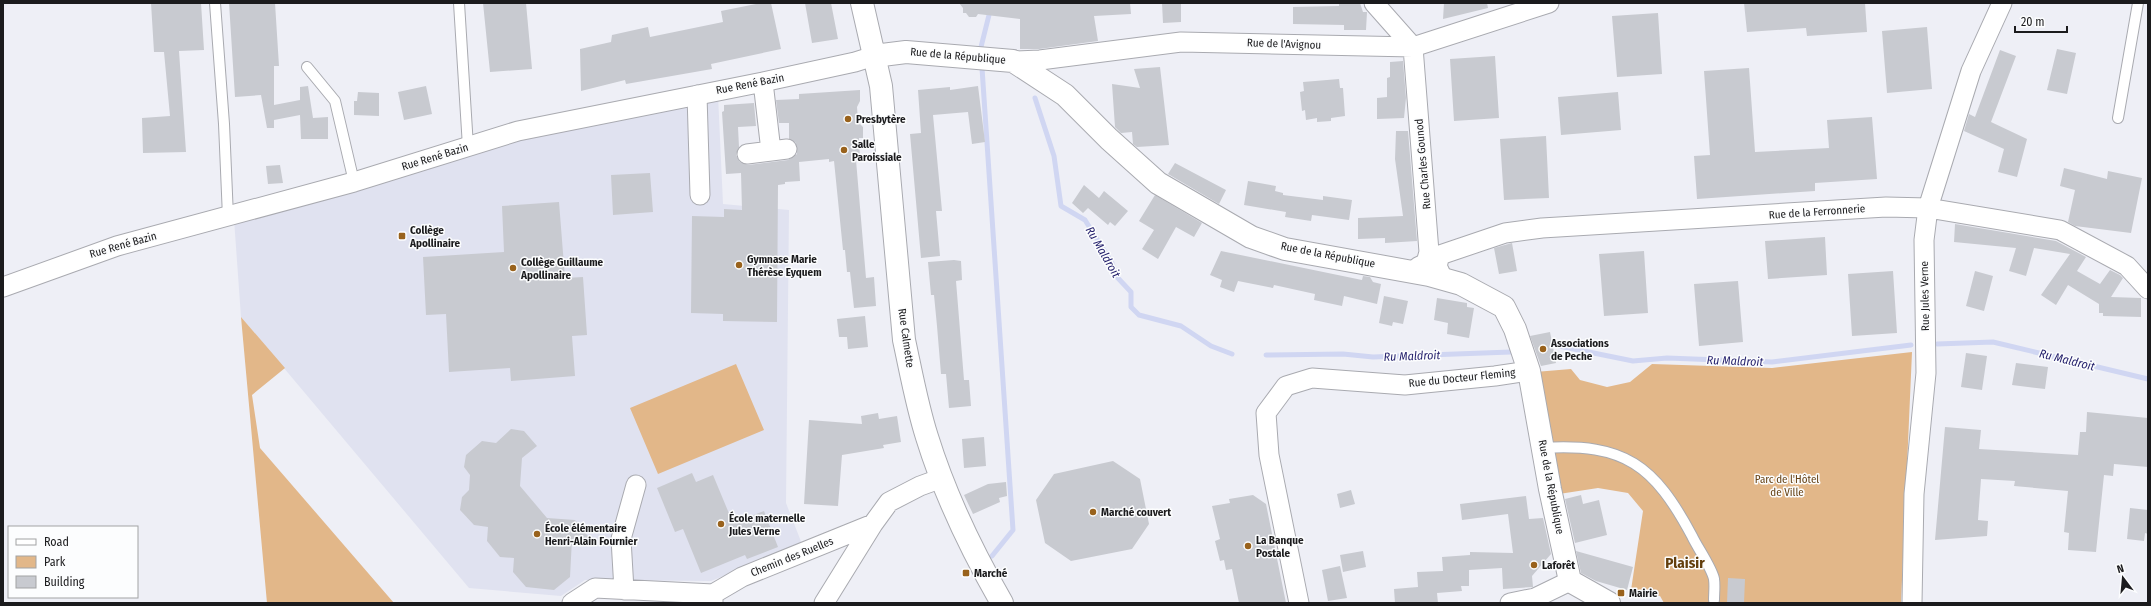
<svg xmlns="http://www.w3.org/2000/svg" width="2151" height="606" font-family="'Fira Sans Condensed',sans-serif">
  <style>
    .built { fill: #e0e2f0 }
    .green { fill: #e2b789 }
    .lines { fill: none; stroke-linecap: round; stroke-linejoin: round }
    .stream { stroke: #d0d6f2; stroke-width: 5 }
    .building { fill: #c8cad0 }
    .lane-casing { stroke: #a9aab0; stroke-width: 12 }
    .street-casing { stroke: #a9aab0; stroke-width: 21 }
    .secondary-casing { stroke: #a9aab0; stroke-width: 24 }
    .lane { stroke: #fff; stroke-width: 10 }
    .street { stroke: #fff; stroke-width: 19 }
    .secondary { stroke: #fff; stroke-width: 22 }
    .poi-dot { fill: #99621c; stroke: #fcfdfe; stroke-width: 1.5 }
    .labels { text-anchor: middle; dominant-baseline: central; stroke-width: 3; stroke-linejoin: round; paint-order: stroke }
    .street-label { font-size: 11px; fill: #1b1b1d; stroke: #fcfdfe }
    .poi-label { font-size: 11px; font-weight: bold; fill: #1b1b1d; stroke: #fcfdfe; text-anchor: start }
    .park-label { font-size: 11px; fill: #654114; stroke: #fcfdfe }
    .water-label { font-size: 12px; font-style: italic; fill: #211d6a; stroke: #fcfdfe }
    .district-label { font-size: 15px; font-weight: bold; fill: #633e0c; stroke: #fcfdfe }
  </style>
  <rect width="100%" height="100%" fill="#eeeff6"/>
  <!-- built -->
  <path class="built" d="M718,95L723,204L789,210L786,503L802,544L711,581L585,580L561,596L469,588L241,317L234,219L537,135Z"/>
  <!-- green -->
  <path class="green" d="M241,317L285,368L252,395L260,448L394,603H267Z
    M1912,352L1901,603H1664L1660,596L1631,590L1643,511L1628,493L1598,488L1559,494L1535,372L1571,369L1580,380L1607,387L1630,382L1652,364L1772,368Z
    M736,364L764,430L658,474L630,408Z"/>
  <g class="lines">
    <!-- stream -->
    <path class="stream" d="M981,47L992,3
      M982,68L1013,530L992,556
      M1035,98L1054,156L1061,206L1085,220L1112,263L1116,276L1131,292V307L1139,315L1181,326L1211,346L1232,354
      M1937,344L1993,342L2148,379
      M1559,346L1633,361L1667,358L1772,362L1911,345
      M1266,355L1343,354L1373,357L1511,352"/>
  </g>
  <!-- building -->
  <path class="building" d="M151,3H201L204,50L179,51L186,152L143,153L142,118L170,116L164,52H154Z
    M229,3H275L279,66H274V105L300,100V87L308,86L313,118L328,117V139H301L300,115L274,120V128H267L261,95L235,97Z
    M483,3H526L532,69L490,72Z
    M761,3H771L781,49L711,64L712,69L626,84L625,80L581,91L580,49L611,42L612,35L648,27L650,37L723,22L721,11Z
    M805,3H831L838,39L812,43Z
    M959,3H1130L1131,14L1094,16L1098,41L1039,49H1020V19L978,14L976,17H969L966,13H963V8Z
    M1162,3H1181V22L1163,23Z
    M1339,3H1360L1363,12H1367L1366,30H1344V25L1293,24V7L1339,6Z
    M1444,3H1487L1488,8L1443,19Z
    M1744,3H1865L1867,32L1807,36L1806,28L1747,32Z
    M1658,13L1662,74L1617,77L1612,16Z
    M1927,27L1932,89L1887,93L1882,31Z
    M2057,49L2076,53L2067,94L2047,90Z
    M2000,50L2016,56L1991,122L2027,139L2017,177L1998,172L2004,149L1964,131L1969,114L1975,117Z
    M1495,56L1499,118L1454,121L1450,59Z
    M1403,61L1406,98L1404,118L1377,119V98L1387,97V78L1390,77V62Z
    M1160,67L1169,145L1137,147L1133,144L1132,132L1121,133L1115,127L1112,84L1140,88L1134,69Z
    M1749,68L1755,152L1829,148L1827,120L1872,117L1877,179L1815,183V191L1697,199L1694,156L1710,155L1704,71Z
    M1339,79L1340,88H1343L1345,116L1331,118V121L1317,122V118L1306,120L1305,110L1302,111L1300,92L1304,91L1303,82Z
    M426,86L432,114L404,120L398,92Z
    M978,86L985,142L972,144L968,112L933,115L942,211H936L940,256L921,258L910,134L921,133L918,90L950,87V90Z
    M860,90V101L857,107L858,122L863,127V138H859L860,160H856L866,278L874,277L876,306L854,308L850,272H847L845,250H843L834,161L829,162V159L799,162L800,181L785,182V184L778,185L777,322L723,321V314L691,313L692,216L724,217V209L742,210L741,173L726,174L722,112L724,111V105L754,103L756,126L738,127L739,147L736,155L740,162L741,173L740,162L748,165L788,160L797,154L796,143L789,139V123H779L776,100L799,99V94Z
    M358,92L379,93V116L354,115V101H357Z
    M1618,92L1621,130L1561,135L1558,97Z
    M1396,131H1408L1417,241L1385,243V238L1358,239V218L1403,216L1395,159Z
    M1546,136L1549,198L1504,200L1500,139Z
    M1175,163L1226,190L1219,204L1168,174Z
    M280,165L283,183L268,184L266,166Z
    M2064,168L2107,179L2108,171L2142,178L2131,233L2075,226L2068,222L2075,190L2060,186Z
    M650,173L653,212L613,215L611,175Z
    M1248,181L1276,186L1275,191L1283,193V195L1323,200V196L1352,200L1349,220L1312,215L1311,221L1285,217L1286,212L1244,205Z
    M1084,185L1099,198L1104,191L1128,211L1115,226L1110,222L1108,225L1088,208L1083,213L1072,203Z
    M1155,195L1202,223L1194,237L1176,227L1158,259L1142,249L1154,230L1139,221Z
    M559,202L565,278L583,277L587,335L572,336L575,376L511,381L510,368L449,372L446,314L426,315L423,257L504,252L502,206Z
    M1955,224L2056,241L2086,257L2077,271L2100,284L2110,270L2120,275L2123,278L2111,297L2141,298V317L2103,316V313H2099V304L2068,285L2056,305L2041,295L2070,254L2034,248L2026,276L2009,271L2016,248L1954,242Z
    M1825,237L1827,275L1768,279L1765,241Z
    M1512,243L1517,271L1499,274L1494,248Z
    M1221,251L1362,280L1363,276L1370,277L1373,282L1381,284L1377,304L1344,296L1342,306L1314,300L1315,294L1274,285L1273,288L1238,281L1234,292L1220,287L1222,280L1210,275Z
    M1644,251L1648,313L1604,316L1599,254Z
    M954,260L961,261L962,280L956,281L964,380H969L971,406L949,408L946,374H941L937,326L934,295H931L928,262Z
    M1893,271L1897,333L1852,336L1848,274Z
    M1975,271L1993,276L1984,311L1966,306Z
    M1738,281L1743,342L1699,346L1694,284Z
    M1384,296L1408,301L1403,324L1393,322L1392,326L1379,323Z
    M1437,298L1467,303V307L1474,308L1469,338L1447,334L1448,323L1434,320Z
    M865,316L868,347L848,349L847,337H839L837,319Z
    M1550,332L1556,363L1541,366L1530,336Z
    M1966,353L1987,356L1982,390L1961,387Z
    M2016,363L2048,367L2045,389L2012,385Z
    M2087,412L2148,418V467L2114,464L2113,476L2104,475L2096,552L2068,550L2069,533L2064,532L2068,491L2014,486L2015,481L1981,479L1978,520L1988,521L1987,536L1935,540L1945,427L1981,430L1979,449L2078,455L2080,432H2086Z
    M878,413L879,419L897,416L901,442L883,445L884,448L842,455L838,506L804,504L809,420L862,424L861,416Z
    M511,429L524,431L537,446L522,458L520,486L547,518L575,520L591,540L572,539L570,577L554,590L526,587L513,572L514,558L500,557L487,541L488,527L474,525L460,510L462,497L469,490L470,475L464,467L466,455L482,441L496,443Z
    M984,437L986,466L964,468L962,439Z
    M1113,461L1140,479L1149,524L1132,549L1071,561L1045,543L1036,500L1054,474Z
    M692,473L696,482L713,475L733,523L764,511L778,547L747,559L745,555L701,573L683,529L675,532L657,488Z
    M1006,482L1007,496L999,498L1000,502L973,514L964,495L988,484Z
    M1351,490L1355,504L1340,508L1337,494Z
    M1253,495L1266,504L1286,603H1239L1232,569L1226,570L1224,560L1220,561L1215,541L1220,539L1212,506L1230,503L1229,499Z
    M1581,495L1583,504L1599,500L1607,535L1575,543L1565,499Z
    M1526,496L1529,519L1543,518L1551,554L1532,576L1533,587L1503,589L1502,568L1469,570V586H1461L1462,591L1437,593L1438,603H1395L1394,589L1418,587L1417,572L1443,571L1442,557L1470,555V552L1513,553L1508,514L1462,520L1460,504Z
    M2130,508L2148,510V534L2145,533L2144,541L2127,539Z
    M1363,551L1366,567L1343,572L1340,555Z
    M1576,551L1633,567L1627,590L1596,581L1581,573Z
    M1340,566L1347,598L1328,601L1322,570Z
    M1728,578L1745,579L1744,603H1727Z"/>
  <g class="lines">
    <defs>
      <path id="lane" d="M215,3L224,124L228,217
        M459,3L468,147
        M307,67L335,101L354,182
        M2118,118L2138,3
        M1543,448C1625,443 1654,465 1692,536C1697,547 1712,568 1714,579C1715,586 1714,593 1714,600"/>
      <path id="street" d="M1374,3L1413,47
        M1413,47L1429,252L1426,263L1418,267
        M1013,61L1040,60L1181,42L1413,47L1549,3
        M763,82L771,151L787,149
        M697,95L700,195
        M747,154L771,151
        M1443,279L1437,266L1440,255L1505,233L1542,228L1886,207L1928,208L2060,230L2127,266L2148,289
        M3,287L117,246L354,182L518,131L763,82L855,62L874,56
        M873,524L889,502L920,486L942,478
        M624,590L621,539L636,485
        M572,603L595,588L713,594
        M713,603V594L742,577L873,524L824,603
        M1299,603L1269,455L1266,413L1286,386L1312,378L1405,385L1495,376L1529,371
        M1510,603L1535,598L1570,581
        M1912,603L1914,494L1926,373L1924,240L1928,208L1971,71L2002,3"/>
      <path id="secondary" d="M862,3L881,86L904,340C911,372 917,406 927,437C945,495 972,551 1002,603
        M874,56L906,52L1013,61L1065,95L1109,139L1158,183L1251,237L1285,249L1429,275L1461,284L1504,307L1515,329L1529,371L1550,489L1570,581L1609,603"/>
    </defs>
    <!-- lane casing -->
    <use href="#lane" class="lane-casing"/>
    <!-- street casing -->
    <use href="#street" class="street-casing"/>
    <!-- secondary casing -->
    <use href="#secondary" class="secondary-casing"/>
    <!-- lane -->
    <use href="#lane" class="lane"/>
    <!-- street -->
    <use href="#street" class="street"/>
    <!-- secondary -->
    <use href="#secondary" class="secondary"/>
  </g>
  <!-- markers -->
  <g class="poi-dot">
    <circle cx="848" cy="119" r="4"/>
    <circle cx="844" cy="150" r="4"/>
    <rect x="398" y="232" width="8" height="8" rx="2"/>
    <circle cx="739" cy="265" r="4"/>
    <circle cx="513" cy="268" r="4"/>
    <circle cx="1543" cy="349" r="4"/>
    <circle cx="1093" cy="512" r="4"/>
    <circle cx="721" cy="524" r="4"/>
    <circle cx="537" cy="534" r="4"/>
    <circle cx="1248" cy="546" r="4"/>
    <circle cx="1534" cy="565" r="4"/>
    <rect x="962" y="569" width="8" height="8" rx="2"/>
    <rect x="1617" y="589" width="8" height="8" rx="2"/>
  </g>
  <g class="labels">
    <!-- street labels -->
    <g class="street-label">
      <text transform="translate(1284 44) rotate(2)">Rue de l'Avignou</text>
      <text transform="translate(958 56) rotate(5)">Rue de la République</text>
      <text transform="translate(750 84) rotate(-11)">Rue René Bazin</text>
      <text transform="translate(435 157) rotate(-17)">Rue René Bazin</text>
      <text transform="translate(1423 164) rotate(-95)">Rue Charles Gounod</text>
      <text transform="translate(1817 212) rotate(-4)">Rue de la Ferronnerie</text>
      <text transform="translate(123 245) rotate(-16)">Rue René Bazin</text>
      <text transform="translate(1328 255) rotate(11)">Rue de la République</text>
      <text transform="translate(1925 296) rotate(-91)">Rue Jules Verne</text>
      <text transform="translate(906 338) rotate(82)">Rue Calmette</text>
      <text transform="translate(1462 378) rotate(-6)">Rue du Docteur Fleming</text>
      <text transform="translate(1551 487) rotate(79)">Rue de la République</text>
      <text transform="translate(792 557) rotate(-22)">Chemin des Ruelles</text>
    </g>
    <!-- poi labels -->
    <g class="poi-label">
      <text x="856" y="119">Presbytère</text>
      <text x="852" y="144">Salle<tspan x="852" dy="13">Paroissiale</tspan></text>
      <text x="410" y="230">Collège<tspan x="410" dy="13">Apollinaire</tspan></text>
      <text x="747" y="259">Gymnase Marie<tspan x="747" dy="13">Thérèse Eyquem</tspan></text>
      <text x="521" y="262">Collège Guillaume<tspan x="521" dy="13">Apollinaire</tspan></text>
      <text x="1551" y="343">Associations<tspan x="1551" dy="13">de Peche</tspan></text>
      <text x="1101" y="512">Marché couvert</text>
      <text x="729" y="518">École maternelle<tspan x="729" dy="13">Jules Verne</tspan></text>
      <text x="545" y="528">École élémentaire<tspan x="545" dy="13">Henri-Alain Fournier</tspan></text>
      <text x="1256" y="540">La Banque<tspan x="1256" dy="13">Postale</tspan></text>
      <text x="1542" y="565">Laforêt</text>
      <text x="974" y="573">Marché</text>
      <text x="1629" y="593">Mairie</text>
    </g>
    <!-- park labels -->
    <g class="park-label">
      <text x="1787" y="479">Parc de l'Hôtel<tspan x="1787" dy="13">de Ville</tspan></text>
    </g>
    <!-- water labels -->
    <g class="water-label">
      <text transform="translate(1103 252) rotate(60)">Ru Maldroit</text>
      <text transform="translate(1412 356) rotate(-2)">Ru Maldroit</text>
      <text transform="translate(2067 360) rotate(14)">Ru Maldroit</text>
      <text transform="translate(1735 361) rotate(2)">Ru Maldroit</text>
    </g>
    <!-- district labels -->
    <g class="district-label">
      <text x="1685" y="563">Plaisir</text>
    </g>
  </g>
  <!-- border -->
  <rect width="2151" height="606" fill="none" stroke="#1b1b1d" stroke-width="8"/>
  <!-- legend -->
  <rect x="8" y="526" width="130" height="72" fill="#fcfdfe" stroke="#a2a3a4"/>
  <rect x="16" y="539" width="20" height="6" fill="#ffffff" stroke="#a2a3a4"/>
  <text x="44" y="546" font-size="12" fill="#1b1b1d">Road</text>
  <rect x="16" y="556" width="20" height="12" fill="#e2b789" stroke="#a2a3a4"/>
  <text x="44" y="566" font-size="12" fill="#1b1b1d">Park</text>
  <rect x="16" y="576" width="20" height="12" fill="#c8cad0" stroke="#a2a3a4"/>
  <text x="44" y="586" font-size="12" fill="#1b1b1d">Building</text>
  <!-- north arrow -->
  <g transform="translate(2123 578) rotate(344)" stroke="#fcfdfe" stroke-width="3" paint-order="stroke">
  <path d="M0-3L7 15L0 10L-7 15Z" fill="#1b1b1d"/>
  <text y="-6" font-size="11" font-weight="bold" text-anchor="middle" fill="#1b1b1d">N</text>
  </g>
  <!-- scale -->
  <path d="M2015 26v6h52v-6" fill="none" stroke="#1b1b1d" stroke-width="2"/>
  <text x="2021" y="26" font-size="12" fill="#1b1b1d" stroke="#fcfdfe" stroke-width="3" paint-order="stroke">20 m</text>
</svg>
